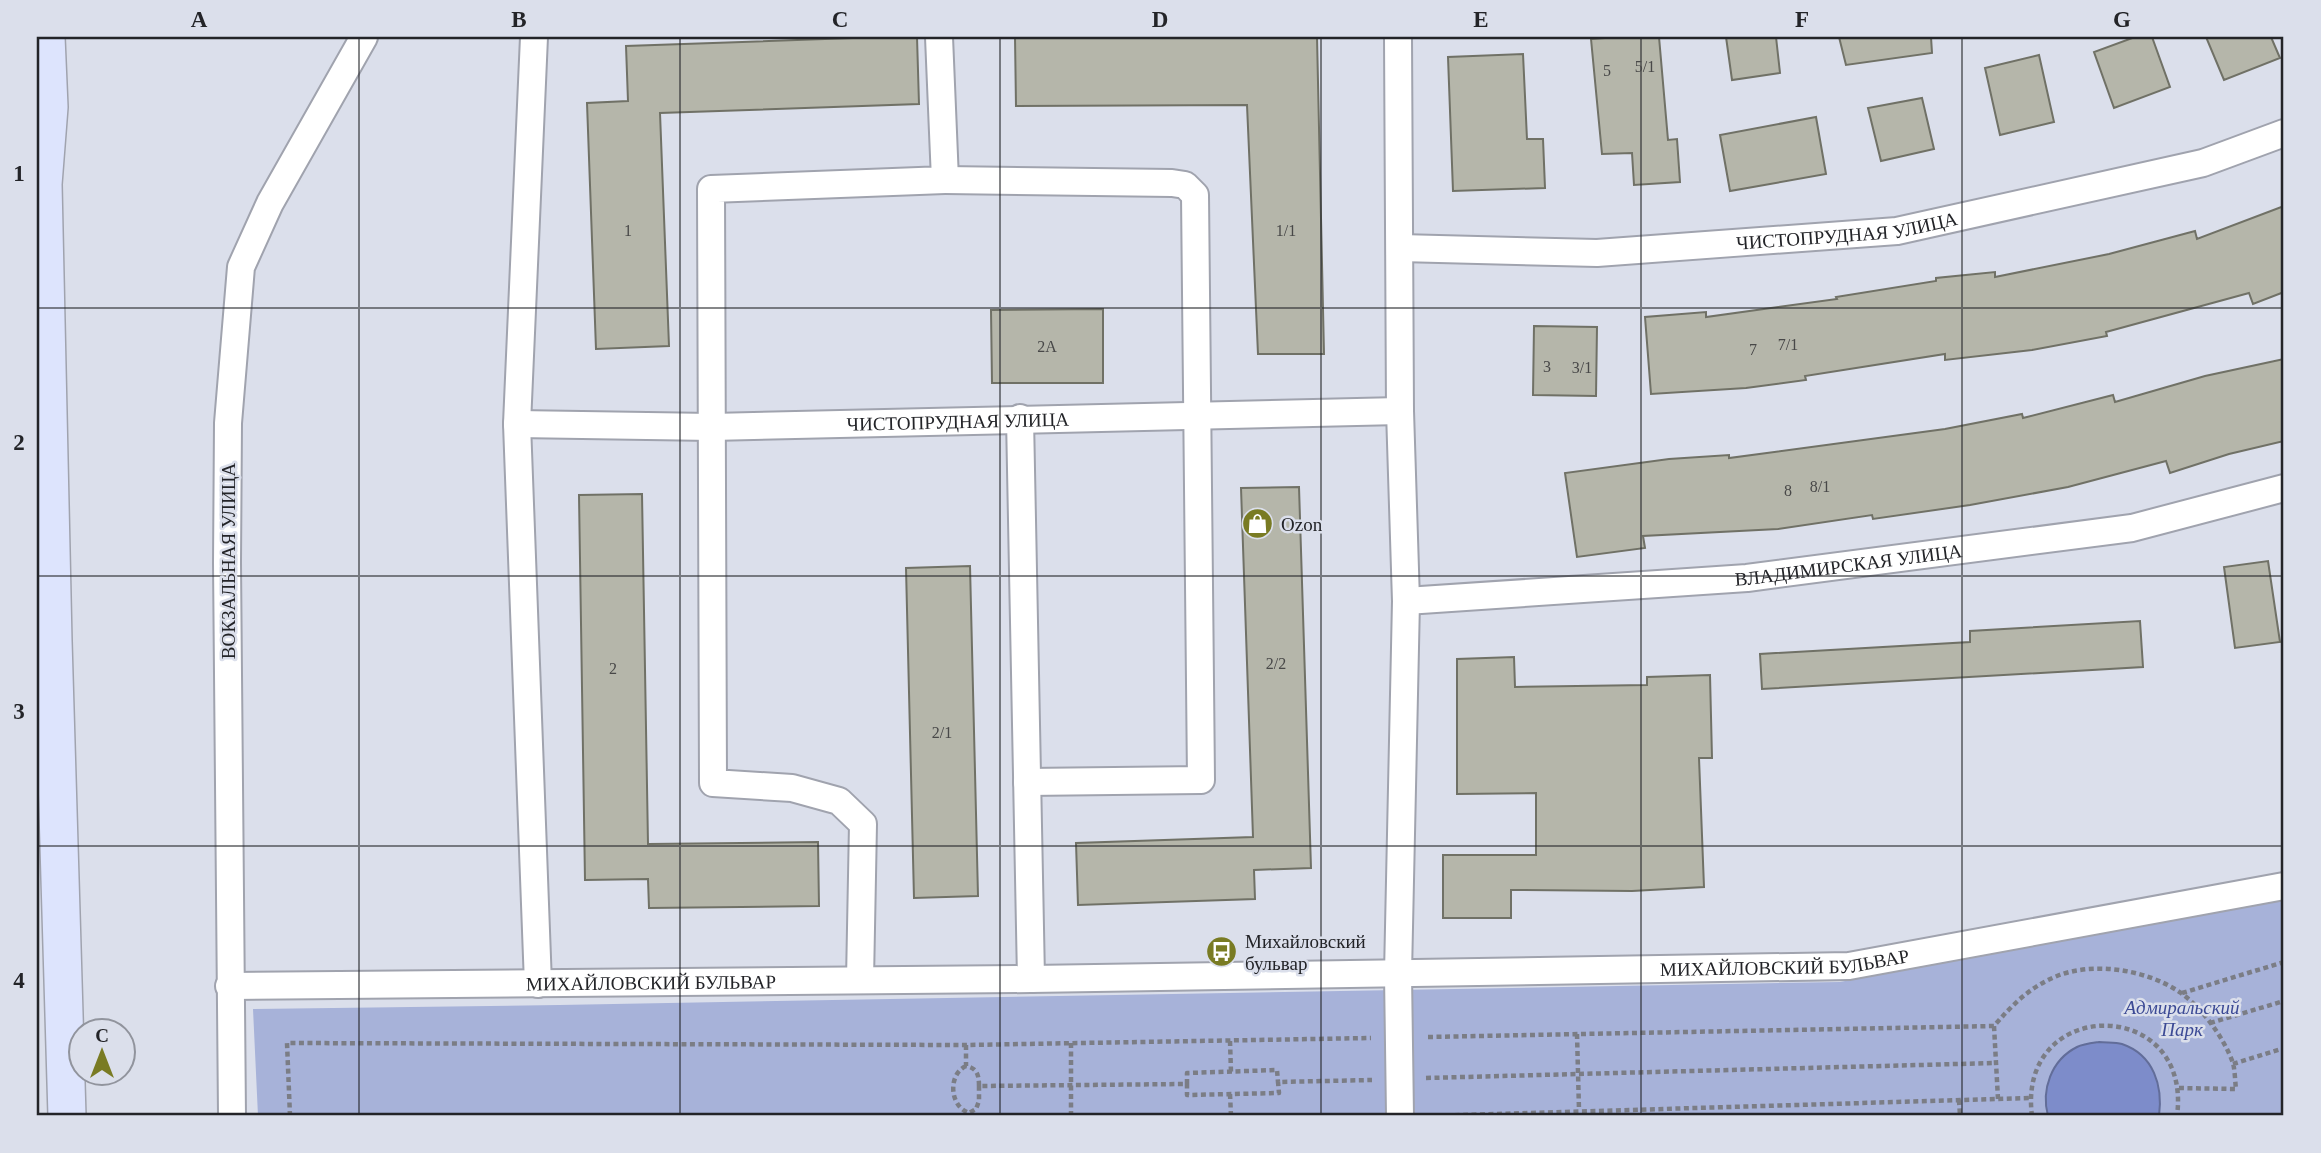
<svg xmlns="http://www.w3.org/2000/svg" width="2321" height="1153" font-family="'Times New Roman',serif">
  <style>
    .green { fill: #a7b2d9 }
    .water { fill: #7d8cca; stroke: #626d99; stroke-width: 2 }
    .building { fill: #b5b6aa; stroke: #707166; stroke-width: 2 }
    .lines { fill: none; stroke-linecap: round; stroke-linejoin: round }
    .minor-casing { stroke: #a0a3ae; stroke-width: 30 }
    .secondary-casing { stroke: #a0a3ae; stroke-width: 40 }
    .path { stroke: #7b7d85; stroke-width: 4.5; stroke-dasharray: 5 3.5; stroke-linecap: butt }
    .minor { stroke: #fff; stroke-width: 26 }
    .secondary { stroke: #dde4fd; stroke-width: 37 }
    .grid { fill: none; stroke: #232428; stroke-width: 2; stroke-opacity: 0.55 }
    .labels { text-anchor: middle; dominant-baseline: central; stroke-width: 5; stroke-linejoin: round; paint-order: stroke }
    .number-label { font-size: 16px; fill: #484848 }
    .street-label { font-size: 19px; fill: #232428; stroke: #dbdfeb }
    .poi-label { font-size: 19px; fill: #232428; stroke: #dbdfeb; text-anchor: start }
    .park-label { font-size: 19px; font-style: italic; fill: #3c4a95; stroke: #dbdfeb }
    .neatline { fill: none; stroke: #232428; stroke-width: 2.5 }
    .grid-label { font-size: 23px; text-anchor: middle; font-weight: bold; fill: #232428 }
  </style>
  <rect width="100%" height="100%" fill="#dbdfeb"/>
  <!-- green -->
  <path class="green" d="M2284,897V1116H258L253,1009L559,1005L1840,982Z"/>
  <!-- water -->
  <path class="water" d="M2099,1042C2106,1043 2115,1042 2122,1044C2154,1055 2163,1086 2159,1116H2048C2041,1090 2051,1060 2077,1047C2083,1044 2092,1043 2099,1042Z"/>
  <!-- building -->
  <path class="building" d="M881,37H917L919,104L660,113L669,346L596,349L587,103L628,101L626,46Z
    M1015,37H1317L1324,354H1258L1247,105L1016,106Z
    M1619,37H1659L1668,140L1677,139L1680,182L1634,185L1632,153L1602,154L1591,39Z
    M1726,37H1776L1780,73L1732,80Z
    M1839,37H1931L1932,53L1846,65Z
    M2135,37H2152L2170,87L2114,108L2094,52Z
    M2206,37H2271L2280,58L2224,80Z
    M1523,54L1527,139H1543L1545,188L1453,191L1448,57Z
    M2039,55L2054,122L2000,135L1985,68Z
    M1922,98L1934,149L1881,161L1868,108Z
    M1816,117L1826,174L1730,191L1720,135Z
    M2284,206V292L2253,304L2249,293L2106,332L2107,336L2032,350L1945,360V354L1805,376L1806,380L1746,388L1651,394L1645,317L1706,312V317L1837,299L1836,297L1936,281V278L1995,272V277L2109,254L2195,231L2197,239Z
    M1103,309V383H992L991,310Z
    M1534,326L1597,327L1596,396L1533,395Z
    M2284,359V441L2229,454L2170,473L2166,461L2068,487L1970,505L1873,519L1872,515L1778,529L1643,536L1645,548L1577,557L1565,473L1669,459L1729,455V458L1945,429L2022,414L2023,418L2113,395L2115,402L2205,376Z
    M1299,487L1311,868L1254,870L1255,899L1078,905L1076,843L1253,837L1241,488Z
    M642,494L648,844L818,842L819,906L649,908L648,879L585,880L579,495Z
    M2268,561L2280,642L2235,648L2224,567Z
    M970,566L978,896L914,898L906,568Z
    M2140,621L2143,667L1762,689L1760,654L1970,642V631Z
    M1514,657L1515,687L1647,685V677L1710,675L1712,758H1699L1704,887L1632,891L1511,890V918H1443V855H1536V793L1457,794V659Z"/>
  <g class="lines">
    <defs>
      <g id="minor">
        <path d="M534,37L517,424L538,984"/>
        <path d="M1398,37L1400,411L1406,601L1398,974L1400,1116"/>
        <path d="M945,180L1172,183L1185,185L1195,195L1201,780L1027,782"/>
        <path id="s1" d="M1400,248L1597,253L1897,231L2203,163L2284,133"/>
        <path d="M1020,418L1031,979"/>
        <path id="s2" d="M517,424L712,427L1400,411"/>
        <path id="s3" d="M1406,601L1747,578L2132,528L2284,488"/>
        <path d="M860,980L863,824L839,801L792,788L713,783L711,189L945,180L939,37"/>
        <path id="s4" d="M229,986L1031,979L1849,966L2284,886"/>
        <path d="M232,1116L227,563L228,423L241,267L270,203L364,37"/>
      </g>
      <path id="secondary" d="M46,37L49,107L43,184L53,641L67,1116"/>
    </defs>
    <!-- minor casing -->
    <use href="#minor" class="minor-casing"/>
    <!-- secondary casing -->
    <use href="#secondary" class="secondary-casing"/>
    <!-- path -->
    <path class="path" d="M2182,993L2284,962
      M2210,1023L2284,1001
      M1577,1034L1579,1110
      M1428,1037L1994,1026
      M1230,1041L1231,1072
      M1071,1043V1116
      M966,1045V1066C977,1068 979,1075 979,1086L1187,1084V1095L1279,1093L1278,1082L1372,1080
      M2233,1064L2284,1048
      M966,1066C948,1074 949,1106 969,1113L976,1109L979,1101V1086
      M1426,1078L1995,1063
      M1187,1084V1073L1277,1070L1278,1082
      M1230,1094L1231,1116
      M1998,1099L1994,1026C2013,1004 2030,987 2057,976C2095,961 2148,970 2181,993C2203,1009 2224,1038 2233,1063C2235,1071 2235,1081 2236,1089L2178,1088
      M1959,1100L1960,1116
      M290,1116L287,1043L966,1045L1371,1038
      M1429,1116L2030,1098
      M2032,1116C2016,996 2193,995 2177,1116"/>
    <!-- minor -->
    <use href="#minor" class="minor"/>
    <!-- secondary -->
    <use href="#secondary" class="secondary"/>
  </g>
  <!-- grid -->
  <path class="grid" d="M359,37V1116M680,37V1116M1000,37V1116M1321,37V1116M1641,37V1116M1962,37V1116M37,308H2284M37,576H2284M37,846H2284"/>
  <!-- icons -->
  <defs>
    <symbol id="shop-disc" viewBox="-11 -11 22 22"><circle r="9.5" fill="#797b23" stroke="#dbdfeb"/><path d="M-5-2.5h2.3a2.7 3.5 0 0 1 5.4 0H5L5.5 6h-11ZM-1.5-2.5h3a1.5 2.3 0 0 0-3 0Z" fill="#fff"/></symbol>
    <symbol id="bus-disc" viewBox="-11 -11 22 22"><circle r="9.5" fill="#797b23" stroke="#dbdfeb"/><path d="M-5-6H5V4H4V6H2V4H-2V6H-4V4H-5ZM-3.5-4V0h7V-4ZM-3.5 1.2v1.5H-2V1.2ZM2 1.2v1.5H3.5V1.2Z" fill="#fff"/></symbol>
  </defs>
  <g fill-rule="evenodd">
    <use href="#shop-disc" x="1240" y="506" width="35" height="35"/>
    <use href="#bus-disc" x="1204" y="934" width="35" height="35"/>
  </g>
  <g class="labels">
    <!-- number labels -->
    <g class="number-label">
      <text x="1645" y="66">5/1</text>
      <text x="1607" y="70">5</text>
      <text x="628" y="230">1</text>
      <text x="1286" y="230">1/1</text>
      <text x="1788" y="344">7/1</text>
      <text x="1047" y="346">2А</text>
      <text x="1753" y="349">7</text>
      <text x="1547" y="366">3</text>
      <text x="1582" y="367">3/1</text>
      <text x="1820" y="486">8/1</text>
      <text x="1788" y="490">8</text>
      <text x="1276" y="663">2/2</text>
      <text x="613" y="668">2</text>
      <text x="942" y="732">2/1</text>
    </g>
    <!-- street labels -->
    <g class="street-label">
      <text stroke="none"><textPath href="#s1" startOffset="448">ЧИСТОПРУДНАЯ УЛИЦА</textPath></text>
      <text stroke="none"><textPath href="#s2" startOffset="441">ЧИСТОПРУДНАЯ УЛИЦА</textPath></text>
      <text transform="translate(228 561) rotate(-90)">ВОКЗАЛЬНАЯ УЛИЦА</text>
      <text stroke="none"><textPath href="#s3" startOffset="444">ВЛАДИМИРСКАЯ УЛИЦА</textPath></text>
      <text stroke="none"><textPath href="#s4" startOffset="1556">МИХАЙЛОВСКИЙ БУЛЬВАР</textPath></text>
      <text stroke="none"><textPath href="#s4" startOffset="422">МИХАЙЛОВСКИЙ БУЛЬВАР</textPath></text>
    </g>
    <!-- poi labels -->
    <g class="poi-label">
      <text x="1281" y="524">Ozon</text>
      <text x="1245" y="941">Михайловский<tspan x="1245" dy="22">бульвар</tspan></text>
    </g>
    <!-- park labels -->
    <g class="park-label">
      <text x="2182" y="1007">Адмиральский<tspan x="2182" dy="22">Парк</tspan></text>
    </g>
  </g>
  <!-- border -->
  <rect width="2321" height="1153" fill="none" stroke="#dbdfeb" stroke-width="77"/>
  <!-- north arrow -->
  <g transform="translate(102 1052)"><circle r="33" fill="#dbdfeb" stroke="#91949d" stroke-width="2"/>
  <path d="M0-5L12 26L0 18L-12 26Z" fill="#797b23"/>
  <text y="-10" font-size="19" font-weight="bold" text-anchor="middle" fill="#232428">С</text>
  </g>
  <rect x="38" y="38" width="2244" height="1076" class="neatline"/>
  <g class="grid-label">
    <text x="199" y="27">A</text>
    <text x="519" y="27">B</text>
    <text x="840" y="27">C</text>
    <text x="1160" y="27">D</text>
    <text x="1481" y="27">E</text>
    <text x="1802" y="27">F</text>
    <text x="2122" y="27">G</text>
    <text x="19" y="181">1</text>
    <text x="19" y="450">2</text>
    <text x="19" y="719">3</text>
    <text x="19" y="988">4</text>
  </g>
</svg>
